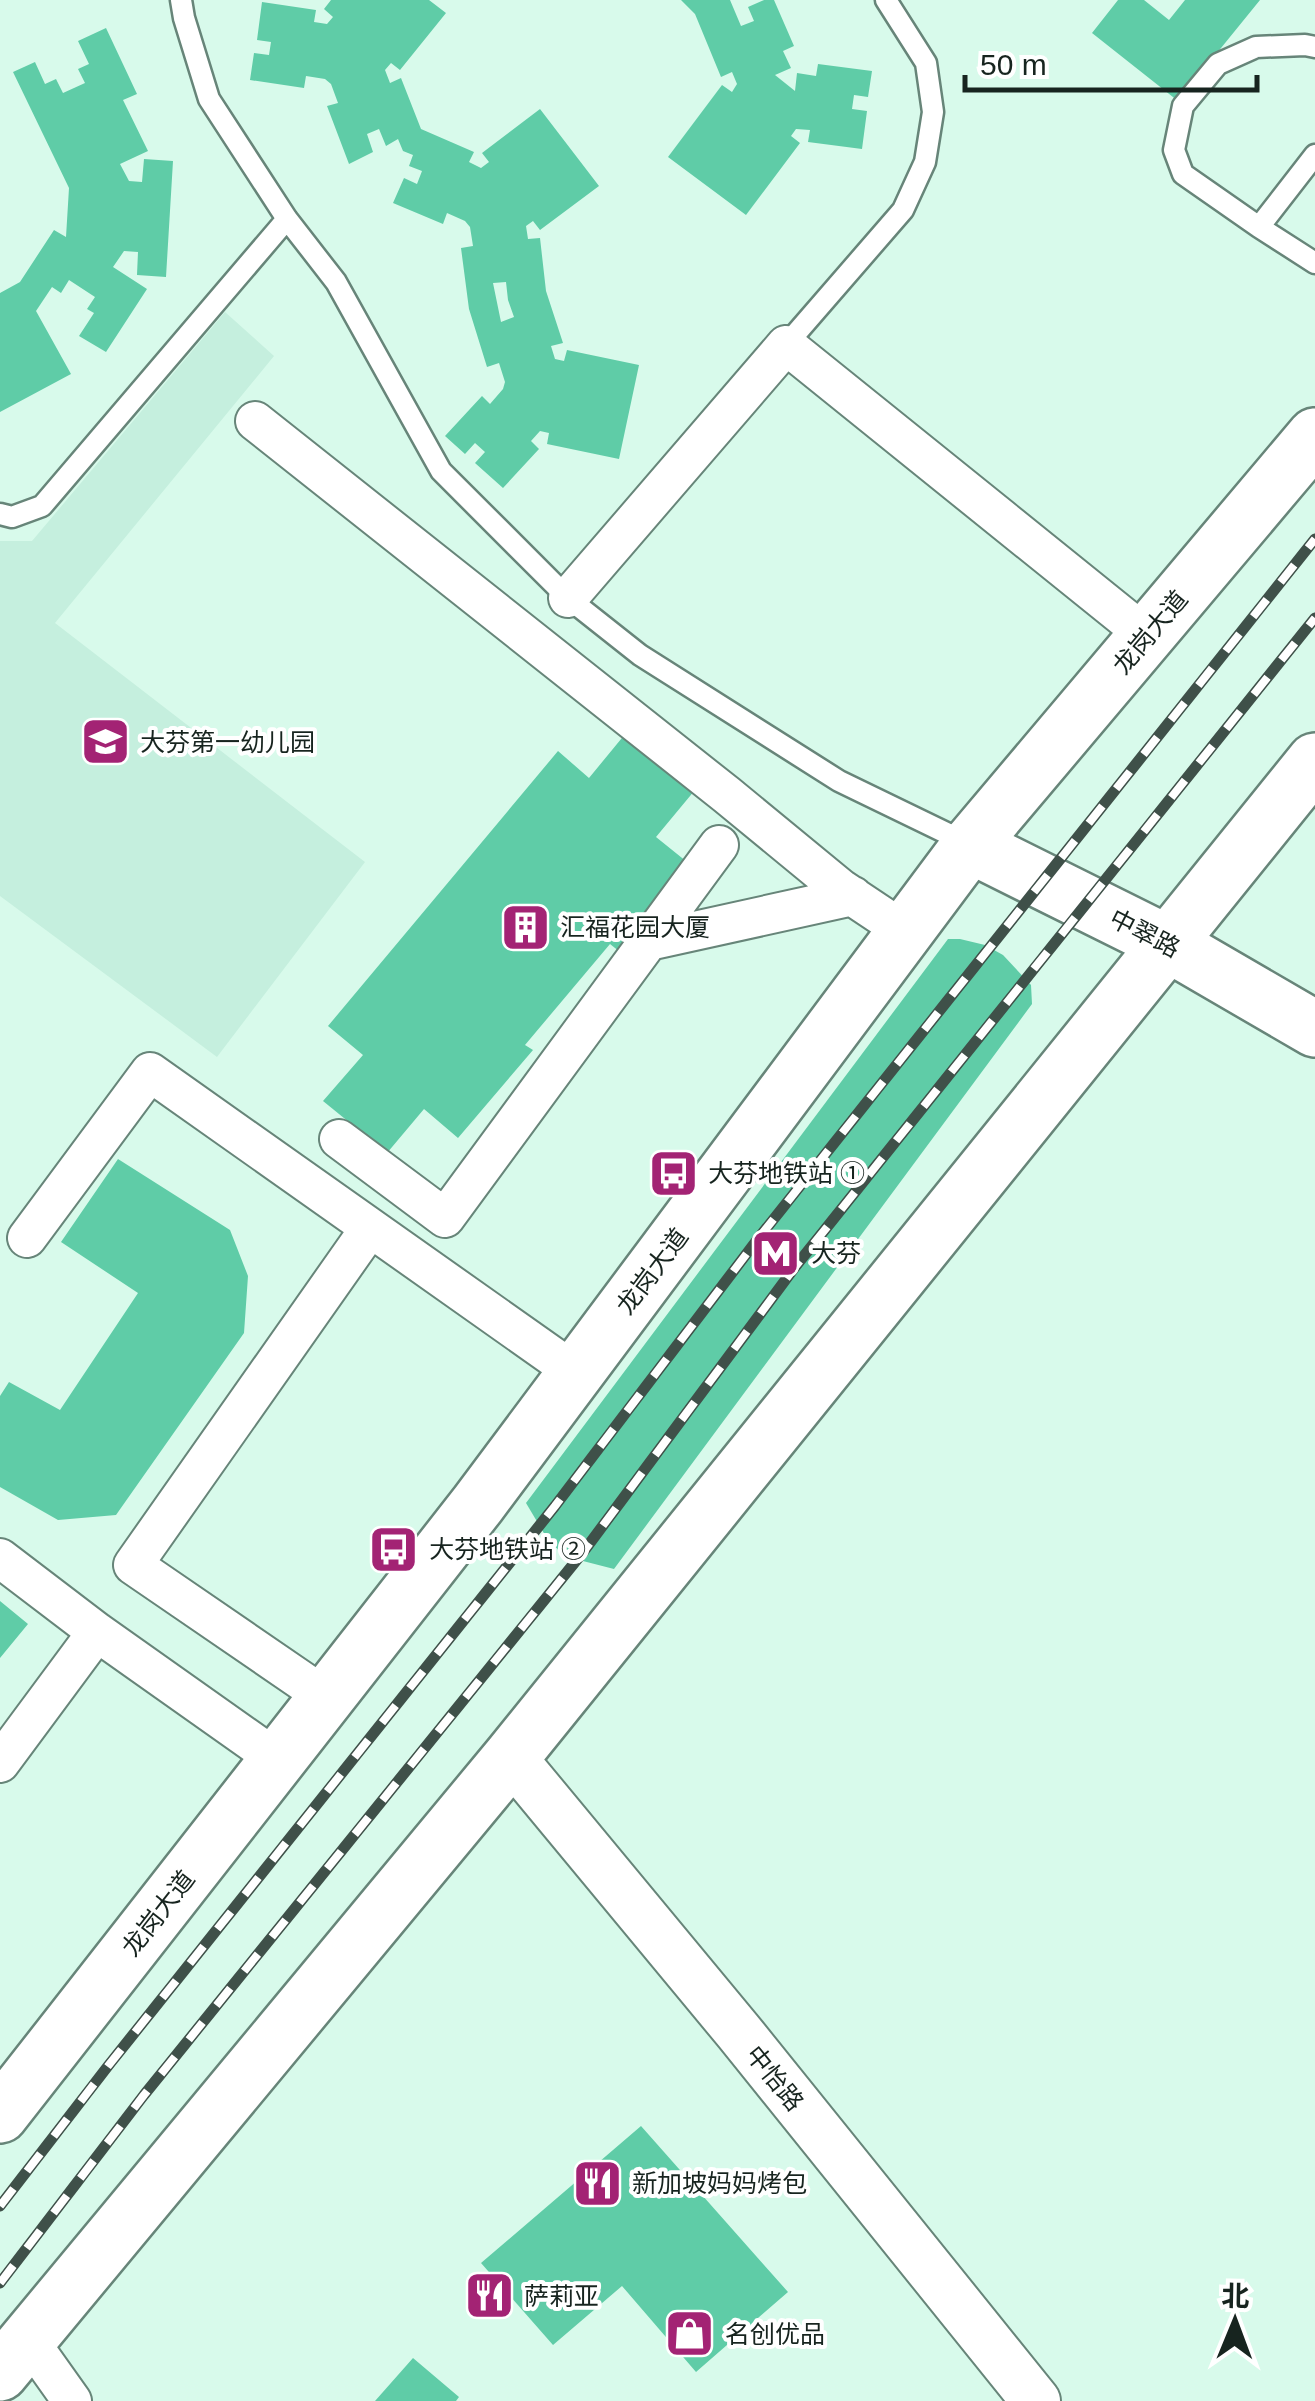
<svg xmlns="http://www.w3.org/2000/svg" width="1315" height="2401" font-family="Helvetica,'Noto Sans SC',sans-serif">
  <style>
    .built { fill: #c5efde }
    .building { fill: #5fcca7; fill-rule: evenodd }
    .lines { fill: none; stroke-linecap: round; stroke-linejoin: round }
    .service-casing { stroke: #678579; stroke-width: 25 }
    .minor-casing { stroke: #678579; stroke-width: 42 }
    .tertiary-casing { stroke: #678579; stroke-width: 52 }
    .secondary-casing { stroke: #678579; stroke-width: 60 }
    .trunk-casing { stroke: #678579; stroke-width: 60 }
    .service { stroke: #fff; stroke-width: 20 }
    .minor { stroke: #fff; stroke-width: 38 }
    .tertiary { stroke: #fff; stroke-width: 48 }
    .secondary { stroke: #fff; stroke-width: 55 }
    .trunk { stroke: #fff; stroke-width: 55 }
    .rail-casing { stroke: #3f5049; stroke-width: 11 }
    .rail { stroke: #fff; stroke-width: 8; stroke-dasharray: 22; stroke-linecap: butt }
    .labels { text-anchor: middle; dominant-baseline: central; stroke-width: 8; stroke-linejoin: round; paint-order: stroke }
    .street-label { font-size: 25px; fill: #17241f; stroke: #fff }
    .poi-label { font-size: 25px; fill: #17241f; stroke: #fff; text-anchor: start }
  </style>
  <rect width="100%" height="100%" fill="#d8faeb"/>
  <!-- built -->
  <path class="built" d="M225,312L274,356L55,623L365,862L217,1057L0,896V541H32Z"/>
  <!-- building -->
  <path class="building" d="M331,0H429L446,13L400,70L391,63L385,70L390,83L401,78L421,129L474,152L469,162L481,168L489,162L482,153L540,109L599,186L540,230L533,221L526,226L528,239L540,238L546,291L563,343L551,346L555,359L564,361L567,350L639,365L619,459L547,444L549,433L540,431L531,441L539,449L503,488L475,463L485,452L475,443L465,454L445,436L482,396L490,404L503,389L505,382L499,363L487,367L469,309L461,248L473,246L470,227L465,221L447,213L443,224L393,203L404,178L417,184L422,171L409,166L413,155L403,151L398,139L386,146L379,129L367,134L373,152L349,164L327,106L338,103L331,84L325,79L306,76L304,88L250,80L254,53L269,55L271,42L257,40L262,2L316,10L314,22L327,24L333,17L324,9ZM506,282L508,300L514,317L501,322L493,283Z
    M681,0H730L741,26L754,21L748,7L764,0H774L794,46L783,51L791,68L775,75L795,91L797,73L816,76L818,64L872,71L868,97L854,95L852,109L867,111L862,149L808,142L810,130L796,129L791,136L800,143L746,215L668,157L722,85L732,92L737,84L732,72L721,77L695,14Z
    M1118,0H1144L1169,20L1185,0H1260L1178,101L1092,33Z
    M106,28L137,94L123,100L148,151L120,164L129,181L142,182L144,159L173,161L166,277L137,275L138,252L124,251L113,267L147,289L106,352L79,336L94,313L87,309L95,297L69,280L61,293L52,287L36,311L71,374L0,412V293L20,282L54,230L66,237L69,188L13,72L35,62L45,84L56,79L63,93L85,83L78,69L89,64L78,41Z
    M626,733L695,790L656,837L692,866L620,952L610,944L525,1045L533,1050L458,1138L424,1109L387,1153L323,1101L363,1055L328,1026L558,751L589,778Z
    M948,939H960L985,945L1003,955L1031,985L1032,1004L614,1569L579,1560L560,1552L545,1535L526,1503Z
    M118,1159L230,1230L248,1276L244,1333L116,1515L58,1520L0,1487V1396L9,1382L60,1410L138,1293L61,1242Z
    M0,1601L28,1624L0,1658Z
    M641,2126L788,2292L696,2372L622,2286L553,2345L481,2263Z
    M413,2358L459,2397L456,2401H375Z"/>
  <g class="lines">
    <defs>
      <path id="service" d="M181,0L184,18L209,99L287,219L336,282L441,471L568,598L640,655L839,781L969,844
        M1315,47L1305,45L1256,47L1218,64L1183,106L1174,150L1183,174L1259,227L1315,263
        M1259,227L1315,155
        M786,345L903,210L925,162L933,112L926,63L886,0
        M0,514L12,517L42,506L287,219"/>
      <path id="minor" d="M255,421L727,795L840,888L906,932
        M568,598L786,345L1147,636
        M649,941L853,896
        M339,1139L445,1218L719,845
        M27,1238L150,1072L576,1373
        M0,1558L97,1632L278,1760
        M327,1698L133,1565L370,1228
        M0,1763L97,1632
        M28,2339L72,2401"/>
      <path id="tertiary" d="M511,1757L738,2031L1036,2401"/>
      <path id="secondary" d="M970,845L1167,943L1315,1029"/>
      <path id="trunk" d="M0,2115L478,1504L970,845L1315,436
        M0,2373L511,1757L1315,761"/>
    </defs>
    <!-- service casing -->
    <use href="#service" class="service-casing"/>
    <!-- minor casing -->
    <use href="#minor" class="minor-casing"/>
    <!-- tertiary casing -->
    <use href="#tertiary" class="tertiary-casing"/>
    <!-- secondary casing -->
    <use href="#secondary" class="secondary-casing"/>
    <!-- trunk casing -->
    <use href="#trunk" class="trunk-casing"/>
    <!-- service -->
    <use href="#service" class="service"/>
    <!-- minor -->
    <use href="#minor" class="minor"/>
    <!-- tertiary -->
    <use href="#tertiary" class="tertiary"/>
    <!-- secondary -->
    <use href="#secondary" class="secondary"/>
    <!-- trunk -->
    <use href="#trunk" class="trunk"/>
    <defs>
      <path id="rail" d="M0,2206L108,2066L555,1506L757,1240L1315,539
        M0,2283L144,2095L584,1551L795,1267L1315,618"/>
    </defs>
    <!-- rail casing -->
    <use href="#rail" class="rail-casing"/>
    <!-- rail -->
    <use href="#rail" class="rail"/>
  </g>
  <!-- icons -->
  <defs>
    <symbol id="school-square" viewBox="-11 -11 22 22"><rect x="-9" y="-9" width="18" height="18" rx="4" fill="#a32374" stroke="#fff"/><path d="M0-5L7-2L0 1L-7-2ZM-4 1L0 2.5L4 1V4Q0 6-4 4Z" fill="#fff"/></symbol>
    <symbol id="building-square" viewBox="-11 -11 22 22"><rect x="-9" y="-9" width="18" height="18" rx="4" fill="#a32374" stroke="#fff"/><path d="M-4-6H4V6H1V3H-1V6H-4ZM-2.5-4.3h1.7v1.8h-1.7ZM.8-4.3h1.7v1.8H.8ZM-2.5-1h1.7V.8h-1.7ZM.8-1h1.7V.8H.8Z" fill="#fff"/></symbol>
    <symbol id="bus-square" viewBox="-11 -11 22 22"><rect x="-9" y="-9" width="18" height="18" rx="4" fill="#a32374" stroke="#fff"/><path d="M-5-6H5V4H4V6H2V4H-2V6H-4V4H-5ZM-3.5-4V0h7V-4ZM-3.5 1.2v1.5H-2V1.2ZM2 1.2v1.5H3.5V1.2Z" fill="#fff"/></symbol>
    <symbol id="metro-square" viewBox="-11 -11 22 22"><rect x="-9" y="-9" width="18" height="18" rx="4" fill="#a32374" stroke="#fff"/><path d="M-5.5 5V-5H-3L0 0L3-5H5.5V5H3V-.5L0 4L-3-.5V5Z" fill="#fff"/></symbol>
    <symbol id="restaurant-square" viewBox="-11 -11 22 22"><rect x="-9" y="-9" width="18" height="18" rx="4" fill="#a32374" stroke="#fff"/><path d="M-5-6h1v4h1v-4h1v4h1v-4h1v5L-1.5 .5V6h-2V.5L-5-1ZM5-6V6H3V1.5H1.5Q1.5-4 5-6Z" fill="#fff"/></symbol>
    <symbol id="shop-square" viewBox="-11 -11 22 22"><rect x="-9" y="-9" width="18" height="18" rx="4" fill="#a32374" stroke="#fff"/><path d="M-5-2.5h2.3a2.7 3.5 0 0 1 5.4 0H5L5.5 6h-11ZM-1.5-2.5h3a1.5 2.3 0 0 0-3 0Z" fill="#fff"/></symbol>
  </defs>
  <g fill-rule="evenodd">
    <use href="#school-square" x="78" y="714" width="55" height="55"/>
    <use href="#building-square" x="498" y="900" width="55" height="55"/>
    <use href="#bus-square" x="646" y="1146" width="55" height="55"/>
    <use href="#metro-square" x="748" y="1226" width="55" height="55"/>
    <use href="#bus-square" x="366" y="1522" width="55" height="55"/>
    <use href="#restaurant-square" x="570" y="2156" width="55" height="55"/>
    <use href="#restaurant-square" x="462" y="2268" width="55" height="55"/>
    <use href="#shop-square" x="662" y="2306" width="55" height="55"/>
  </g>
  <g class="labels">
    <!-- street labels -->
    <g class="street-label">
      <text transform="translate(1150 632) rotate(-50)">龙岗大道</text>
      <text transform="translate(1145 933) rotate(27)">中翠路</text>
      <text transform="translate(652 1271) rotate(-53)">龙岗大道</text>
      <text transform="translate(158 1913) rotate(-52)">龙岗大道</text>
      <text transform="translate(775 2078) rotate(51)">中怡路</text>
    </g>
    <!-- poi labels -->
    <g class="poi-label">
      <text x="140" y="742">大芬第一幼儿园</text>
      <text x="560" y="927">汇福花园大厦</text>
      <text x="708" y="1173">大芬地铁站 ①</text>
      <text x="811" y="1253">大芬</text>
      <text x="429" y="1549">大芬地铁站 ②</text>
      <text x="632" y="2183">新加坡妈妈烤包</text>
      <text x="524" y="2296">萨莉亚</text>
      <text x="725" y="2334">名创优品</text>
    </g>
  </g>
  <!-- north arrow -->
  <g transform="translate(1235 2321) rotate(1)" stroke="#ffffff" stroke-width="8" paint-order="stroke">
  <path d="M0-8L18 38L0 25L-18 38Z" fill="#17241f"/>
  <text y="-15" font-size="28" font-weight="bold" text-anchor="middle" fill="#17241f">北</text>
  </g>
  <!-- scale -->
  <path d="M965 75v15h292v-15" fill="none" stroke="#17241f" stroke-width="5"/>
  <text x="980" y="75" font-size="30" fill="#17241f" stroke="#ffffff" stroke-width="8" paint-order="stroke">50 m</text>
</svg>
